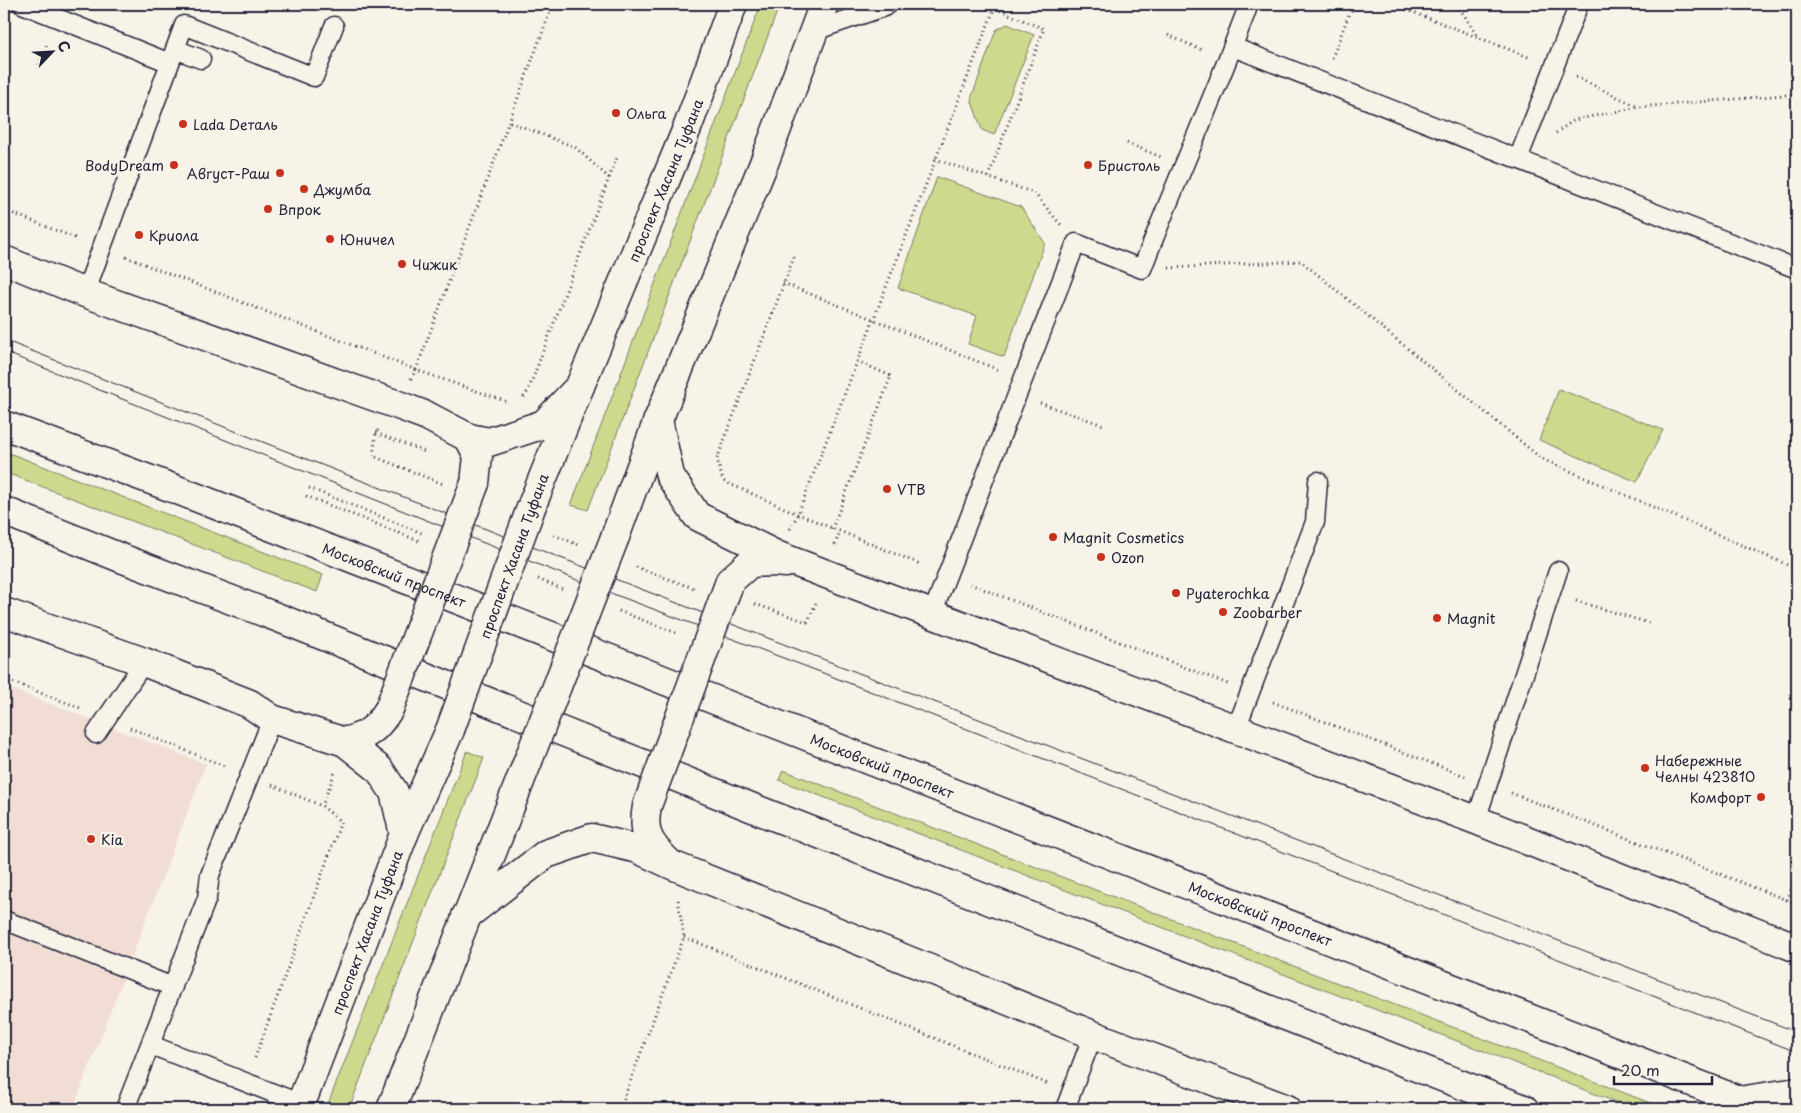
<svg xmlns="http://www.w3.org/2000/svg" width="1801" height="1113" font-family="'Playpen Sans',sans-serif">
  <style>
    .built { fill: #f1ddd4 }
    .green { fill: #cdd98c; stroke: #787e64 }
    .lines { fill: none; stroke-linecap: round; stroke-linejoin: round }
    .service-casing { stroke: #22223b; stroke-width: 21 }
    .secondary-casing { stroke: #22223b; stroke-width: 31 }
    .primary-casing { stroke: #22223b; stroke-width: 31 }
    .path { stroke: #22223b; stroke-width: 3; stroke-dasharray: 1 4; stroke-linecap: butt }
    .service { stroke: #f7f3e8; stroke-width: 18 }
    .secondary { stroke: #f7f3e8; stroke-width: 28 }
    .primary { stroke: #f7f3e8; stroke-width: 28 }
    .tram { stroke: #22223b; stroke-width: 1 }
    .secondary-bridge-casing { stroke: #22223b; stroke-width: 31; stroke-linecap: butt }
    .primary-bridge-casing { stroke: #22223b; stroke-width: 31; stroke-linecap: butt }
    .secondary-bridge { stroke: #f7f3e8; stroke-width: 28 }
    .primary-bridge { stroke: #f7f3e8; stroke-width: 28 }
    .poi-dot { fill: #c8321e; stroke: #f7f3e8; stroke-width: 2 }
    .labels { text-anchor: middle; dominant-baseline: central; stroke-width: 5; stroke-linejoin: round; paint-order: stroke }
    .poi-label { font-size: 14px; fill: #22223b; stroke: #f7f3e8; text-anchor: start }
    .street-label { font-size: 14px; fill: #22223b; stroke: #f7f3e8 }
  </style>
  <rect width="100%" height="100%" fill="#f7f3e8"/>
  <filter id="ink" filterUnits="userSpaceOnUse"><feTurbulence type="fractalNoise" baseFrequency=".02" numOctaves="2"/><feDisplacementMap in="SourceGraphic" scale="10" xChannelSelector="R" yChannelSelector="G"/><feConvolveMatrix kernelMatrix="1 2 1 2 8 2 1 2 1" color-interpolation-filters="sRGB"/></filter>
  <g filter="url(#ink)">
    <!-- built -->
    <path class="built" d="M4,686L206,764L73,1109H4Z"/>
    <!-- green -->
    <path class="green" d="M761,4H780L588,510L571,505Z
      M1007,24L1034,35L994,135L982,130L971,99L996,30Z
      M937,177L1021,207L1045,243L1004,357L968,344L977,316L898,288Z
      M1559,389L1663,430L1637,482L1539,440Z
      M4,451L323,575L317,592L4,472Z
      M467,751L484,758L349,1109H326Z
      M783,770L1666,1109H1634L779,780Z"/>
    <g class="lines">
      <defs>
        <path id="service" d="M22,4L170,63
          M814,31L884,7L889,4
          M1233,47L1797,269
          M175,49L201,59
          M1518,159L1579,4
          M85,293L184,25L314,77L334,26
          M932,614L1076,243L1142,269C1176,180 1216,93 1249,4
          M1236,729L1315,522L1318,481
          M96,734L144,662
          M1476,820L1558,571
          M4,920L173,987
          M151,1045L301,1104
          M125,1109L207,898L210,875L272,719
          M1065,1109L1093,1035"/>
        <g id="secondary">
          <path d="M4,260L85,293L398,405L427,416L469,438L489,442L544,424L580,386"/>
          <path d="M658,420L670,476L697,516L776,555L1476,820L1797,948"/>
          <path id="s1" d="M4,425L175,489L1761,1109"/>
          <path d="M469,438L478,456L475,483"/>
          <path d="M4,511L121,558L279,618L763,812L1524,1109"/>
          <path d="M730,581L750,563L772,562L786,563"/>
          <path d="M4,612L144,662L250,704L272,719L345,742L379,769L394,792L404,834"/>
          <path d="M345,742C368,735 376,730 389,709"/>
          <path d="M647,806C642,832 648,843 667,861"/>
          <path d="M466,916L546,854L592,838L638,849L672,865L1093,1035L1287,1109"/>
          <path d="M1739,1101L1797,1092"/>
        </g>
        <g id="primary">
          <path id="s2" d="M532,505L580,386L688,126L733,4"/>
          <path d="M615,537L658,420L764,163L824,4"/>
          <path id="s3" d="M299,1109L404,834L450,730"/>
          <path d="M391,1109L528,761"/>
        </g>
      </defs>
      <!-- service casing -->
      <use href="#service" class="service-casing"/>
      <!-- secondary casing -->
      <use href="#secondary" class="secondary-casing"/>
      <!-- primary casing -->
      <use href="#primary" class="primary-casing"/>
      <!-- path -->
      <path class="path" d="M1392,4L1531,58
        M1457,4L1478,37
        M1168,35L1204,51
        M1332,58L1353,4
        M39,65L48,42
        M1576,77L1638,107
        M510,122L575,147L609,178L528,391L523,398
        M1556,133L1574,120L1639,107L1797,94
        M1127,143L1161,157
        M935,159L1034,193L1061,225
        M988,177L1044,29L994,8
        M609,178L618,155
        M4,210L78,239
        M126,257L416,370L508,402
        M794,257L717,459L723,481L798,514L920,564
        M1169,268L1301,261L1542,459L1797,569
        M783,283L999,370
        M411,379L416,370L553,4
        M1040,403L1106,426
        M378,430L376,433L373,456L443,484
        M376,433L425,452
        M309,488L424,534
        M306,496L419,541
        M790,529L798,514L996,4
        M832,529L891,376L857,361
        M554,535L579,545
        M835,545L840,531
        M636,567L696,589
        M538,579L562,589
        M970,584L1228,684
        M1576,601L1649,623
        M755,604L807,622L809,619L816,603
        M619,611L679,634
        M4,679L83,709
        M1273,702L1465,776
        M130,728L227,767
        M272,785L322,806
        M1511,793L1797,904
        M1787,900L1797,876
        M684,937L1048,1084
        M255,1058L341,822L322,806L335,772
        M1095,1103L1112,1109
        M620,1109L684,937L678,899"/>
      <!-- service -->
      <use href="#service" class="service"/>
      <!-- secondary -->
      <use href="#secondary" class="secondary"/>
      <!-- primary -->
      <use href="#primary" class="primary"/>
      <!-- tram -->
      <path class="tram" d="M4,340C599,576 1199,803 1797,1032
        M4,352L592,586L823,673L1797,1052"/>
      <defs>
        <path id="secondary-bridge" d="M389,709L475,483
          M647,806L730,581"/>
        <path id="primary-bridge" d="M450,730L532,505
          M528,761L615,537"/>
      </defs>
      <!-- secondary-bridge casing -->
      <use href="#secondary-bridge" class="secondary-bridge-casing"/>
      <!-- primary-bridge casing -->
      <use href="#primary-bridge" class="primary-bridge-casing"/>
      <!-- secondary-bridge -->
      <use href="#secondary-bridge" class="secondary-bridge"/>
      <!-- primary-bridge -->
      <use href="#primary-bridge" class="primary-bridge"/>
    </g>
  </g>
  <!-- markers -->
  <g class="poi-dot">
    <circle cx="616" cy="113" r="5"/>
    <circle cx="183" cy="124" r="5"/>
    <circle cx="174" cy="165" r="5"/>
    <circle cx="1088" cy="165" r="5"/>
    <circle cx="280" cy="173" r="5"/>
    <circle cx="304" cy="189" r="5"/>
    <circle cx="268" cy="209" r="5"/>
    <circle cx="139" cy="235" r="5"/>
    <circle cx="330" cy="239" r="5"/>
    <circle cx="402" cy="264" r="5"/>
    <circle cx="887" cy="489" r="5"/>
    <circle cx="1053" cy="537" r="5"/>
    <circle cx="1101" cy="557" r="5"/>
    <circle cx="1176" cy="593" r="5"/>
    <circle cx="1223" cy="612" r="5"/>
    <circle cx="1437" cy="618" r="5"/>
    <circle cx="1645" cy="768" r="5"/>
    <circle cx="1761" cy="797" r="5"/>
    <circle cx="91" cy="839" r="5"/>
  </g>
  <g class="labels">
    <!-- poi labels -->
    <g class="poi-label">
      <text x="626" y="113">Ольга</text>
      <text x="193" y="124">Lada Dеталь</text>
      <text x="164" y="165" text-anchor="end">BodyDream</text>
      <text x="1098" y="165">Бристоль</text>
      <text x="270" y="173" text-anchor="end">Август-Раш</text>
      <text x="314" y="189">Джумба</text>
      <text x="278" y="209">Впрок</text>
      <text x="149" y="235">Криола</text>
      <text x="340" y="239">Юничел</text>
      <text x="412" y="264">Чижик</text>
      <text x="897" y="489">VTB</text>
      <text x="1063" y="537">Magnit Cosmetics</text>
      <text x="1111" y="557">Ozon</text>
      <text x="1186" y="593">Pyaterochka</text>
      <text x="1233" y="612">Zoobarber</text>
      <text x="1447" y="618">Magnit</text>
      <text x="1655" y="760">Набережные<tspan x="1655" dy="16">Челны 423810</tspan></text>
      <text x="1751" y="797" text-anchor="end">Комфорт</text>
      <text x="101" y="839">Kia</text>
    </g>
    <!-- street labels -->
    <g class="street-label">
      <text stroke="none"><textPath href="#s2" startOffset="351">проспект Хасана Туфана</textPath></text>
      <text transform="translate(514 556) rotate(-70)">проспект Хасана Туфана</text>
      <text stroke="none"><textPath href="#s1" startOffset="418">Московский проспект</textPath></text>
      <text stroke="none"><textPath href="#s1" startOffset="942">Московский проспект</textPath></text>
      <text stroke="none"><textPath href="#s1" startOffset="1348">Московский проспект</textPath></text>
      <text stroke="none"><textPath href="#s3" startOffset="189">проспект Хасана Туфана</textPath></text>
    </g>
  </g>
  <!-- margin -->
  <rect width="1801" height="1113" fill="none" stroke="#f7f3e8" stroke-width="20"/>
  <rect x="10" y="10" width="1781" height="1093" fill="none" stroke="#22223b" stroke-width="2" filter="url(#ink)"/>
  <!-- north arrow -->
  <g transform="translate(52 52) rotate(65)" stroke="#f7f3e8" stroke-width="4" paint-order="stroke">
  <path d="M0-4L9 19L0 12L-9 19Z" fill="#22223b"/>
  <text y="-8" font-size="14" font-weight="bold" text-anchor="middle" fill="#22223b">С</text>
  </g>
  <!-- scale -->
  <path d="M1614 1076v8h98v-8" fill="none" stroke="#22223b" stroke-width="2.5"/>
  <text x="1621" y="1076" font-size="15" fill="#22223b" stroke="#f7f3e8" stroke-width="4" paint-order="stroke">20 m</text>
</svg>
